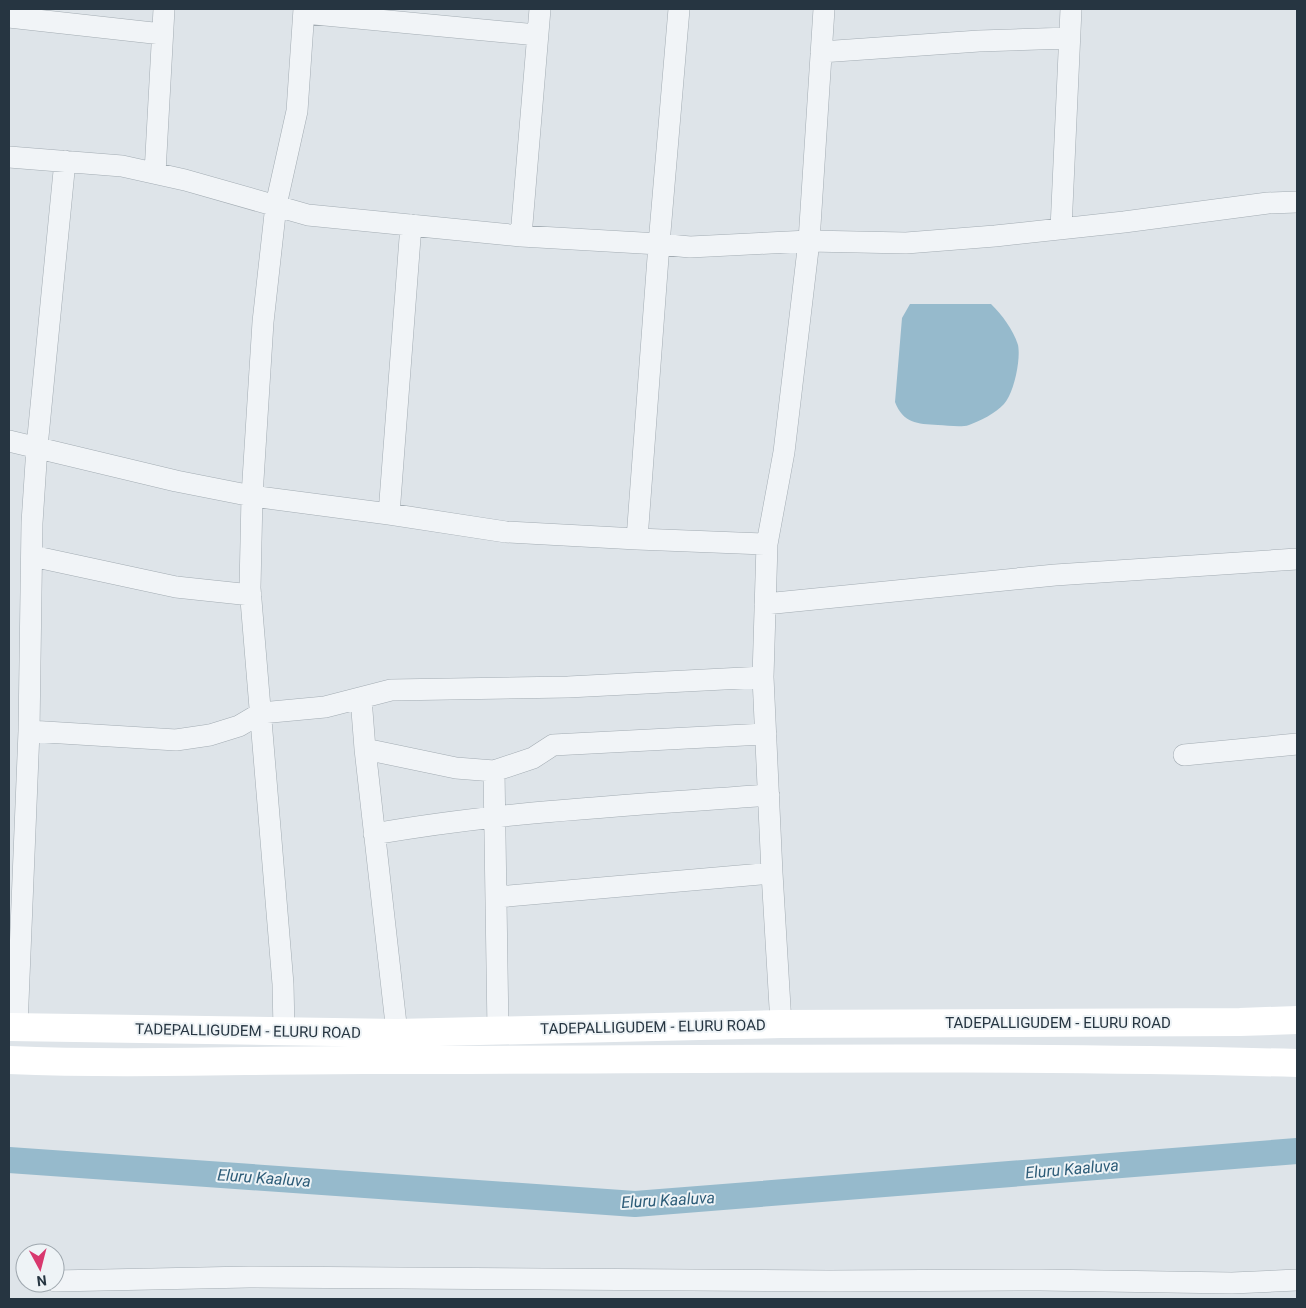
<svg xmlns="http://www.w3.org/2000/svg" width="1306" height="1308" font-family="Roboto,sans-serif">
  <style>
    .water { fill: #96bacc }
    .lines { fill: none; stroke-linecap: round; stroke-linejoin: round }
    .canal { stroke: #96bacc; stroke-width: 26 }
    .street-casing { stroke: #a3acb3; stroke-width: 22 }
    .street { stroke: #f1f4f7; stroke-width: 21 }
    .secondary { stroke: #fff; stroke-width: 28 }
    .labels { text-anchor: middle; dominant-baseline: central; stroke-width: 4; stroke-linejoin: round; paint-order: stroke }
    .street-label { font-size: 15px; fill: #263541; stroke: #eef3f6 }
    .water-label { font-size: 16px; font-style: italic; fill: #2d5c78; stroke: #eef3f6 }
  </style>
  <rect width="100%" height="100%" fill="#dee4e9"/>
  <!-- water -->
  <path class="water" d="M910,304H991C1002,315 1013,329 1018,345C1021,359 1014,393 1004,404C996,413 980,421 969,425C960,428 947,425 938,425C917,424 903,423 895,402L902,318Z"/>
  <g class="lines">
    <!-- canal -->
    <path class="canal" d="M9,1160L635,1204L1297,1151"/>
    <defs>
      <path id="street" d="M304,13L537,35
        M9,17L162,34
        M821,52L979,41L1069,38
        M9,157L122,166L185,180L308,215L521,236L659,244L690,247L809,241L906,243L995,236L1124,222L1268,203L1297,202
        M155,173L164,9
        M1061,229L1071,9
        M521,236L540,9
        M9,441L176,481L252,496L389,514L506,532L637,539L767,544
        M389,514L411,225
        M637,539L659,244L679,9
        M32,556L176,587L251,595
        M765,604L1055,575L1297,559
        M361,698L365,749L397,1033
        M29,731L176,740L210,735L239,726L261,713L325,707L391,690L568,687L763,677
        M365,749L456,768L494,771L533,758L553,745L766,734
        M1184,755L1297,744
        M494,771L498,1031
        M374,834C504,811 637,805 769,795
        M497,897L772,873
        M781,1024L772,873L763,677L767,544L784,452L809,241L824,9
        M17,1027L29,731L32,523L37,447L65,161
        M284,1030L283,984L250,588L252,496L263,322L276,205L297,111L304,9
        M55,1281L249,1277L829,1281L1040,1280L1232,1283L1297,1280"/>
    </defs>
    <!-- street casing -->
    <use href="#street" class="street-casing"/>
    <!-- street -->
    <use href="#street" class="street"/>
    <!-- secondary -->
    <path class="secondary" d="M9,1027L397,1033L781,1024L1240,1022L1297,1020
      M9,1060C127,1065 246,1060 365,1060C676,1060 987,1055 1297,1063"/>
  </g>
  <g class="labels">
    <!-- street labels -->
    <g class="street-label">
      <text x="1058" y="1023">TADEPALLIGUDEM - ELURU ROAD</text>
      <text transform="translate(653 1027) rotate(-1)">TADEPALLIGUDEM - ELURU ROAD</text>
      <text transform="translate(248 1031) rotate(1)">TADEPALLIGUDEM - ELURU ROAD</text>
    </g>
    <!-- water labels -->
    <g class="water-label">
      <text transform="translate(1072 1169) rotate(-5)">Eluru Kaaluva</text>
      <text transform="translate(264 1178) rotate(4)">Eluru Kaaluva</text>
      <text transform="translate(668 1200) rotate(-3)">Eluru Kaaluva</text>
    </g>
  </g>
  <!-- border -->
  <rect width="1306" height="1308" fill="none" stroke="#263541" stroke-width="20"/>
  <!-- north arrow -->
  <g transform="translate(40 1268) rotate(173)"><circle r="24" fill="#eef3f6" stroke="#9ea7ae"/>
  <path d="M0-4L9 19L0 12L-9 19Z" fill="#d8386e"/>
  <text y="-8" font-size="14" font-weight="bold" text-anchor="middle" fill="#263541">N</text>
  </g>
</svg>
